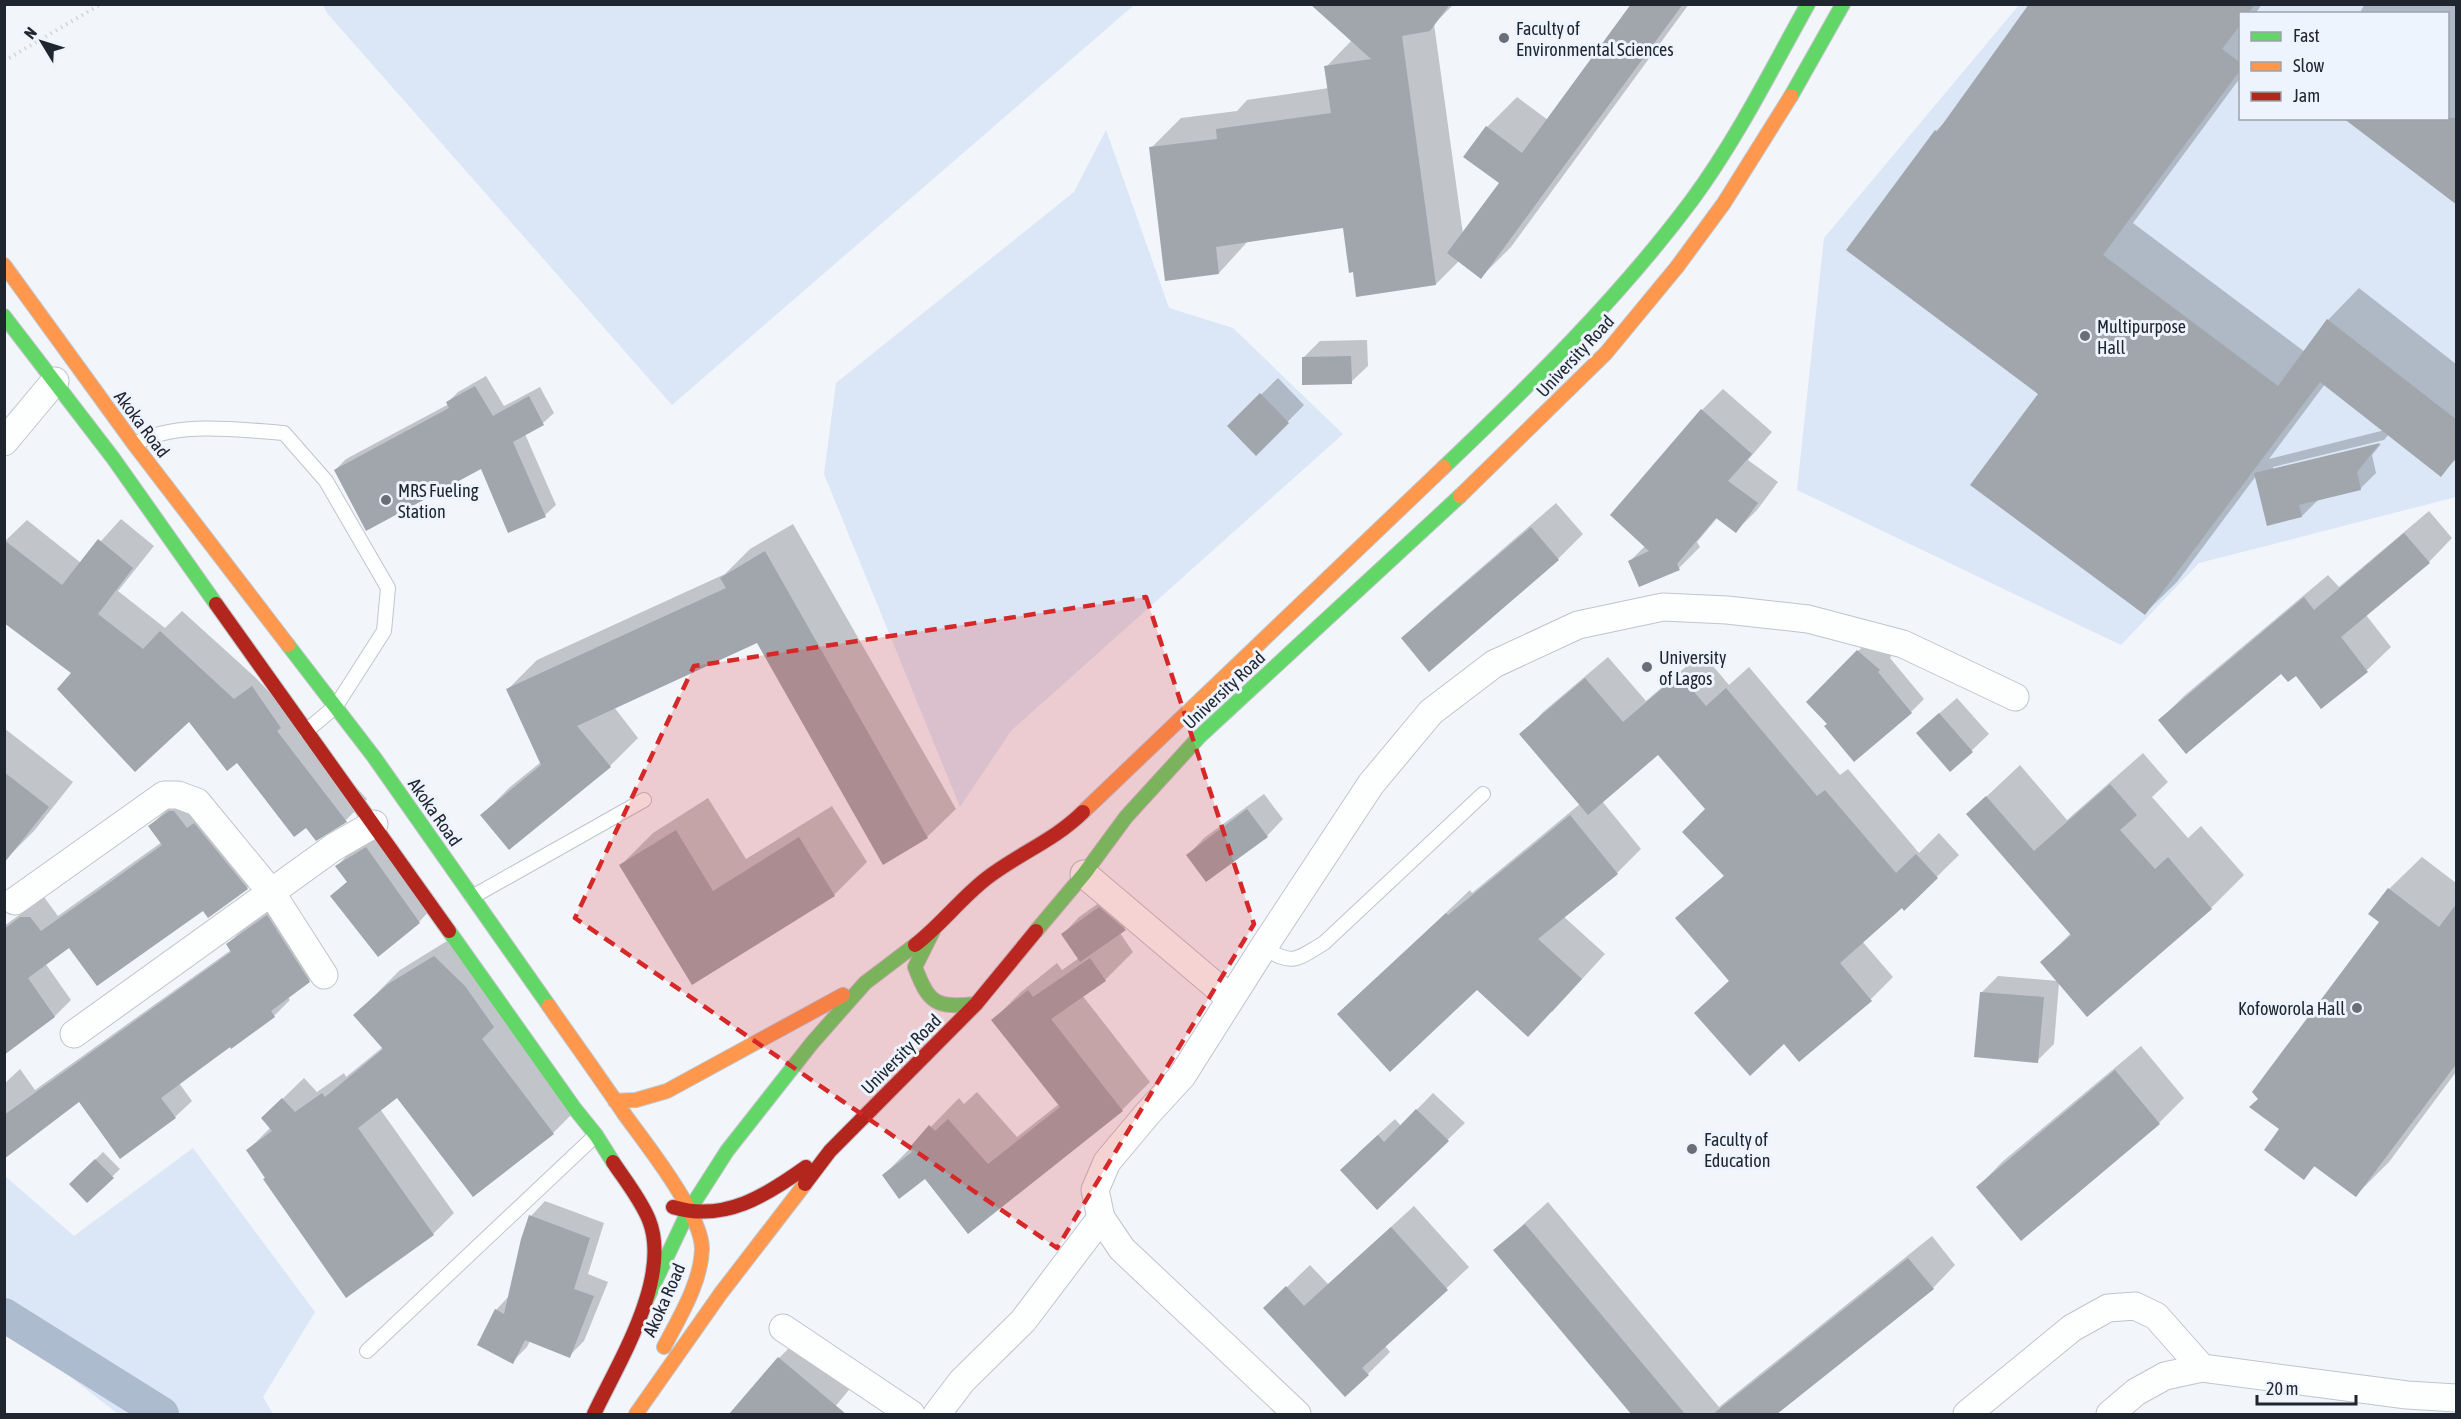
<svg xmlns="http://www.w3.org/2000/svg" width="2461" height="1419" font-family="'Asap Condensed',sans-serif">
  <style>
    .green { fill: #dbe6f7; fill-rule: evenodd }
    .shadow { fill: #0003; fill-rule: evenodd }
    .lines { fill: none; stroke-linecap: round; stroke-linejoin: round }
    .canal { stroke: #adbbcf; stroke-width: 34 }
    .building { fill: #a1a6ac }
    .lane-casing { stroke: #c0c4cb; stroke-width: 16 }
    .street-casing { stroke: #c0c4cb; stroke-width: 29 }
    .fast-casing { stroke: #c0c4cb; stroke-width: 16 }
    .slow-casing { stroke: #c0c4cb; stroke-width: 16 }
    .jam-casing { stroke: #c0c4cb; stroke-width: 16 }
    .path { stroke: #d3d4d7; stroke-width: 4; stroke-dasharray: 1.5 4.5; stroke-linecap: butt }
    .lane { stroke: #fdfefe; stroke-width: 14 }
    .street { stroke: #fdfefe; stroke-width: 27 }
    .fast { stroke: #63d668; stroke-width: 14 }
    .slow { stroke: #ff974d; stroke-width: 14 }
    .jam { stroke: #b3261e; stroke-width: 14 }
    .marked { fill: #d62828; fill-opacity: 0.2; stroke: #d62828; stroke-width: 4.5; stroke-dasharray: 12 8; stroke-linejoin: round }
    .poi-dot { fill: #6a6e76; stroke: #eef4fe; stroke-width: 2 }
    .labels { text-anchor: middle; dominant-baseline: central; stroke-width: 6; stroke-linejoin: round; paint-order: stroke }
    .poi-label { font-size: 18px; fill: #20262f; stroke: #eef4fe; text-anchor: start }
    .street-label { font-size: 18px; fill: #20262f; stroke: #eef4fe }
  </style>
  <rect width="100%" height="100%" fill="#f2f5fa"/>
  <!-- green -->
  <path class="green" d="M323,5H1134L672,405L327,13Z
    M2019,5H2456V497L2199,563L2121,645L1797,490L1824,238ZM2240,14H2448V118H2240Z
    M1106,130L1169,308L1233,328L1343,434L1011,731L960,807L824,474L836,383L1074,192Z
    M193,1148L315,1312L263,1397L273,1414H118L5,1326V1176L74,1236Z"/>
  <!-- shadow -->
  <path class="shadow" d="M1323,4H1454L1434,24L1463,234L1501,183L1487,127L1517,97L1548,120L1633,4H1689L1511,247L1481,277L1459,261L1436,284L1344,227L1249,240L1219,273L1151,148L1181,118L1237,111L1247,100L1329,88L1326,67L1352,40Z
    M2032,4H2262L2255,14H2240V78L2133,223L2305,352L2328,320L2359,288L2456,364V459L2441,475L2389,434L2384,440L2273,467V471L2381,444L2372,455L2376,473L2360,489L2318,500L2302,516L2268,524L2256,476L2177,582L2145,613L2040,393L1936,131L1948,119ZM2325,384L2385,430L2269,459Z
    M2365,4H2456V203L2448,118V14H2359Z
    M1367,340L1368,366L1351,382L1303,358L1320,341Z
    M486,376L504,406L540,387L554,413L543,423L525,434L556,505L545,515L482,467L335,470L346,459L449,404L448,402L458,392Z
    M1278,378L1304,405L1256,454L1229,426Z
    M1723,389L1772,432L1748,460L1778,482L1757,510L1736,531L1718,517L1697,542L1700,547L1679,568L1630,561L1645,546L1702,410Z
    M1556,503L1583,534L1558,559L1430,670L1403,638L1428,614Z
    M2429,511L2452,538L2429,562L2366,615L2391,647L2367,670L2321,707L2296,674L2281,672L2160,720L2184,696L2328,575L2339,587Z
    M121,519L154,546L118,591L165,628L182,611L257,679L367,799L346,820L306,826L237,761L189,720L73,673L4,542L27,520L81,563Z
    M793,524L956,809L927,837L757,641L614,707L638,738L610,766L482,815L510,787L541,762L508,689L537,660L725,574L750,549Z
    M1872,637L1892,655L1890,658L1924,699L1911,712L1829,724L1808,702Z
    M1702,653L1729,685L1749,667L1840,775L1848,769L1919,853L1939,833L1959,855L1904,909L1902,906L1862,941L1893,977L1871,999L1799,1060L1784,1042L1696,1013L1730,980L1677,918L1725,875L1707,809L1658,753L1602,801L1641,849L1617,873L1563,916L1605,954L1552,1012L1477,988L1339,1014L1470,890L1472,893L1580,804L1521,735L1543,712L1608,657L1646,701Z
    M1957,698L1989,734L1951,770L1935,717Z
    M4,728L73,782L34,831L9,856L4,852Z
    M2143,753L2168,782L2152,797L2188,838L2201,826L2244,875L2211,908L2087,1015L2059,983L2054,1044L2037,1061L1981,993L1998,976L2058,981L2042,962L2071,933L1968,814L2020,765L2067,820Z
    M1264,794L1283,819L1267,836L1188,855L1204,838Z
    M187,795L264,872L247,888L209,916L204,909L69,945L45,963L71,1000L55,1016L4,1053V926L44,897L58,916L162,842L150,826L166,810Z
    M708,798L746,859L832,806L867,862L834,895L693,983L621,865L653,833Z
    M383,831L435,905L419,922L332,896L348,881L337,866L353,849Z
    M2422,857L2456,883V1072L2389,1162L2356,1195L2316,1165L2304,1178L2281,1129L2260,1099L2381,922L2389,889Z
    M1116,891L1141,913L1120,933L1133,952L1105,980L1082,995L1150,1082L1122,1110L969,1232L926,1177L884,1175L959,1098L964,1104L977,1092L1017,1137L1059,1104L993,1020L1021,992L1057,963L1062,970L1079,958L1063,934L1079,917Z
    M284,900L325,965L309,981L288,997L290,1000L274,1016L179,1083L192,1101L175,1117L80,1100L4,1154V1084L20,1069L35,1090L231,950L228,944L244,928Z
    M455,936L574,1112L553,1133L398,1095L380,1109L454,1213L433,1234L267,1177L248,1150L271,1127L263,1118L304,1078L317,1092L344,1073L346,1077L383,1047L355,1015L400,970Z
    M2141,1046L2184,1098L2159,1123L2021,1239L1978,1187L2002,1162Z
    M1433,1093L1465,1123L1377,1208L1358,1153L1395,1119L1401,1126Z
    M103,1152L120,1169L87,1201L71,1184Z
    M545,1201L604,1223L588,1274L608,1282L584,1341L569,1356L530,1341L527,1347L512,1362L496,1310L509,1296L531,1216Z
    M1548,1202L1719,1407L1932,1236L1955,1265L1933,1288L1775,1414H1632L1495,1250Z
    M1414,1206L1469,1267L1385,1346L1390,1352L1368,1374L1265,1308L1310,1265L1328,1284Z
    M804,1333L858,1379L829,1414H731L779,1358Z"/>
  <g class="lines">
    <!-- canal -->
    <path class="canal" d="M4,1315L162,1414"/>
  </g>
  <!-- building -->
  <path class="building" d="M1310,4H1450L1430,31L1402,36L1436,285L1356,297L1353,272L1349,273L1343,228L1216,247L1219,274L1165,281L1149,147L1217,139L1216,129L1331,113L1324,66L1371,59Z
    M1631,4H1683L1481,279L1447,253L1499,183L1463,157L1486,126L1522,153Z
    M2029,4H2255L2248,14H2241V24L2222,49L2241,63V69L2103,255L2278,386L2327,319L2457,420V456L2441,477L2320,382L2145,615L1970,485L2038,394L1846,250L1935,130L1937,132Z
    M2343,118H2457V205Z
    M1351,356L1352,384L1302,385V357Z
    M475,386L493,416L529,396L544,425L513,442L546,517L508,533L481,469L366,531L334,470L449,408L446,402Z
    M1260,393L1289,423L1256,456L1227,426Z
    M1701,409L1752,454L1728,481L1758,503L1736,533L1716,518L1677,564L1680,570L1639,587L1628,561L1649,551L1610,515Z
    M2380,443L2357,472L2361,490L2299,505L2302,517L2267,526L2254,473Z
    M1531,527L1559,560L1429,672L1401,638Z
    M2404,533L2430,563L2341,637L2368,672L2321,709L2296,676L2288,682L2281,674L2186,754L2158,720L2304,597L2314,610Z
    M98,539L133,568L98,614L143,649L160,631L234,699L252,686L281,728L277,731L347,822L316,841L306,828L294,837L237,763L227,771L189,722L135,772L57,689L71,673L4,623V540L62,585Z
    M765,551L928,838L883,865L757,643L577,726L611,767L509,850L480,815L541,765L506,689L726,588L720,578Z
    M1857,650L1880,670L1878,672L1912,713L1854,762L1824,726L1827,724L1806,702Z
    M1679,674L1706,706L1726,688L1817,796L1825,790L1896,873L1916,854L1938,878L1904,911L1902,908L1840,963L1872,1001L1799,1062L1784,1044L1750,1076L1694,1013L1729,981L1675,918L1724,876L1682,832L1705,809L1658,755L1588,815L1519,734L1585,678L1623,722Z
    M1939,713L1973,752L1950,772L1916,733Z
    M4,772L49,807L4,863Z
    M2110,784L2137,815L2120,830L2155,869L2168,857L2212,909L2087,1017L2040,962L2071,935L1966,814L1986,796L2034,851Z
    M1247,809L1268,837L1206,882L1186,855Z
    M169,811H174L187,828L194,823L248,889L208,918L203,911L97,986L69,948L28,978L55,1017L4,1055V929L20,917H30L41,931L95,893L162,845L148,826Z
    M1570,815L1618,874L1538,939L1582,979L1528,1037L1477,990L1390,1072L1337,1014L1446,913L1448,915Z
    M676,830L713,891L799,837L835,896L692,985L619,865Z
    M366,847L420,923L378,957L330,896L347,882L335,866Z
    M2388,888L2439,927L2457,903V1063L2356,1197L2314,1166L2304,1180L2264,1150L2279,1129L2249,1107L2258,1099L2252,1092L2379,922L2368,914Z
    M1099,907L1126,930L1080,962L1061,934Z
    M267,915L310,982L271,1011L275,1017L231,1049L230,1047L161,1098L176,1118L120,1159L79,1102L4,1159V1115L231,952L226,944Z
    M434,956L465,986L494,1027L482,1039L554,1134L473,1197L397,1098L358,1128L434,1235L346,1298L263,1179L265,1178L246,1150L272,1131L261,1118L282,1098L295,1112L322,1093L325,1097L383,1049L353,1015L388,984Z
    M1090,958L1106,981L1051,1019L1123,1111L968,1234L925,1179L899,1199L882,1175L912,1152L909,1148L929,1125L935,1131L948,1119L988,1164L1060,1107L991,1020L1028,990L1033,997Z
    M1980,992L2044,997L2038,1063L1974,1057Z
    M2115,1070L2160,1124L2021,1241L1976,1187Z
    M1416,1109L1449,1141L1377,1210L1340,1170L1378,1135L1384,1142Z
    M95,1159L114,1178L87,1203L69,1184Z
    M529,1215L590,1238L574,1289L594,1296L570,1358L525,1340L513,1364L477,1345L495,1309L504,1314L521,1239Z
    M1525,1224L1685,1414H1631L1493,1250Z
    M1391,1227L1448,1290L1362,1368L1369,1375L1345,1397L1263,1308L1286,1286L1304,1306Z
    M1908,1258L1934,1289L1777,1414H1713Z
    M778,1357L846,1414H729Z"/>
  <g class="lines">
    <defs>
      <path id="lane" d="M135,444C176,420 238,430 284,433L326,481L388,588L384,631L336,706L306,731
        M472,897L644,800
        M1263,948C1294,965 1294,961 1324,943L1483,794
        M367,1351L596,1135"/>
      <path id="street" d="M4,442L55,381
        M1084,874L1230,998
        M15,901L164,795H178L197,802L271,892L324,975
        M74,1034L334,847L374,824
        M783,1328L911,1414
        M937,1414L962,1381L1023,1321L1101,1218
        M1297,1414L1122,1249L1101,1218L1095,1190L1107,1162L1148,1113L1182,1076L1263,948L1371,784L1431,712L1494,664L1578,625L1663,607L1727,610L1808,619L1903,644L2015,697
        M1967,1414L2072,1328L2108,1308L2135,1306L2156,1316L2202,1368
        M2110,1414L2136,1392L2165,1376L2202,1368L2407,1395L2456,1398"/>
      <path id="fast" d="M1791,96L1843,4
        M4,316L113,458L216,604
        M1444,467C1532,383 1619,298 1692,200C1737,139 1771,70 1808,4
        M288,645L374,757L549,1006
        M449,931L575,1109L596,1135L613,1162
        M933,931L915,967C929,1004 936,1008 976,1004
        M1036,931L1084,874L1126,817L1200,736L1460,496
        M645,1303L688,1212L727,1151L812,1043L865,983L915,945"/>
      <path id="slow" d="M4,265L134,444L288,645
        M1460,496L1606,353L1677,267L1724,203L1791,96
        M1083,812L1444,467
        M549,1006C574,1042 600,1078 625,1115C646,1144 702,1214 702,1249C701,1283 679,1318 664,1347
        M615,1101L636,1100L667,1091L843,995
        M636,1414L721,1293L805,1184"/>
      <path id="jam" d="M216,604L449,931
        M915,945C941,925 961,898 987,878C1018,854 1055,840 1083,812
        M805,1184L830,1151L976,1004L1036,931
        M673,1207C724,1223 767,1195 806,1167
        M594,1414C618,1363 672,1278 649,1220C641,1200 625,1180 613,1162"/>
    </defs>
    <!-- lane casing -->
    <use href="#lane" class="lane-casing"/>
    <!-- street casing -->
    <use href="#street" class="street-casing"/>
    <!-- fast casing -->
    <use href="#fast" class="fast-casing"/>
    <!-- slow casing -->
    <use href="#slow" class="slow-casing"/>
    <!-- jam casing -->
    <use href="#jam" class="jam-casing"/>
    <!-- path -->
    <path class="path" d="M4,61L101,4"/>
    <!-- lane -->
    <use href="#lane" class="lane"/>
    <!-- street -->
    <use href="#street" class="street"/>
    <!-- fast -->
    <use href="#fast" class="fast"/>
    <!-- slow -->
    <use href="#slow" class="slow"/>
    <!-- jam -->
    <use href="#jam" class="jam"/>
  </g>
  <!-- marked area -->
  <path class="marked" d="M1146,597L1254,924L1057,1248L575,918L694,666Z"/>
  <!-- markers -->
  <g class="poi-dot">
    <circle cx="1504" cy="38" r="6"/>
    <circle cx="2085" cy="336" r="6"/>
    <circle cx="386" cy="500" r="6"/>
    <circle cx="1647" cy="667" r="6"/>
    <circle cx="2357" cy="1008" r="6"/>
    <circle cx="1692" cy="1149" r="6"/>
  </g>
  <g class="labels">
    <!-- poi labels -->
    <g class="poi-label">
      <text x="1516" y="28">Faculty of<tspan x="1516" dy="21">Environmental Sciences</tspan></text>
      <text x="2097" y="326">Multipurpose<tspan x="2097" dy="21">Hall</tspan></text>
      <text x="398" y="490">MRS Fueling<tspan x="398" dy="21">Station</tspan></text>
      <text x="1659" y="657">University<tspan x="1659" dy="21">of Lagos</tspan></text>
      <text x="2345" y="1008" text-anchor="end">Kofoworola Hall</text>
      <text x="1704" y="1139">Faculty of<tspan x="1704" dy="21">Education</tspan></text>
    </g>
    <!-- street labels -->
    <g class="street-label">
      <text transform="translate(1575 356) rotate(-47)">University Road</text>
      <text transform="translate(142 424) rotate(53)">Akoka Road</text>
      <text transform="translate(1224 690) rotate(-43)">University Road</text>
      <text transform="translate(435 812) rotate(55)">Akoka Road</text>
      <text transform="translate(901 1054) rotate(-45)">University Road</text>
      <text transform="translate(664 1300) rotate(-66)">Akoka Road</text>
    </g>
  </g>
  <!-- border -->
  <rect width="2461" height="1419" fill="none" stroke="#20262f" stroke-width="12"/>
  <!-- legend -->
  <rect x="2239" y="12" width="210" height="108" fill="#eef4fe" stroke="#9ca2ab" stroke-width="1.5"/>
  <rect x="2251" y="32" width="30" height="9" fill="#63d668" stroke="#9ca2ab" stroke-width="1.5"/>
  <text x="2293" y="42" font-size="18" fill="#20262f">Fast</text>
  <rect x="2251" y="62" width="30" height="9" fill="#ff974d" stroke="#9ca2ab" stroke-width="1.5"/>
  <text x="2293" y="72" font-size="18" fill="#20262f">Slow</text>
  <rect x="2251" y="92" width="30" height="9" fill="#b3261e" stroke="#9ca2ab" stroke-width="1.5"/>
  <text x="2293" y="102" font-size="18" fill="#20262f">Jam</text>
  <!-- north arrow -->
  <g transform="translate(42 42) rotate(308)" stroke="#eef4fe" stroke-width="4.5" paint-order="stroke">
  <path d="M0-4.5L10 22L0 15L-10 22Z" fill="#20262f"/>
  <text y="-9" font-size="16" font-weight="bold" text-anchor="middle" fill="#20262f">N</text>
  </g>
  <!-- scale -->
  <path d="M2257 1395v9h99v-9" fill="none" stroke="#20262f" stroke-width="3"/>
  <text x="2266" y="1395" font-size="18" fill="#20262f" stroke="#eef4fe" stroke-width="4.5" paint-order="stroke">20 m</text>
</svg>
